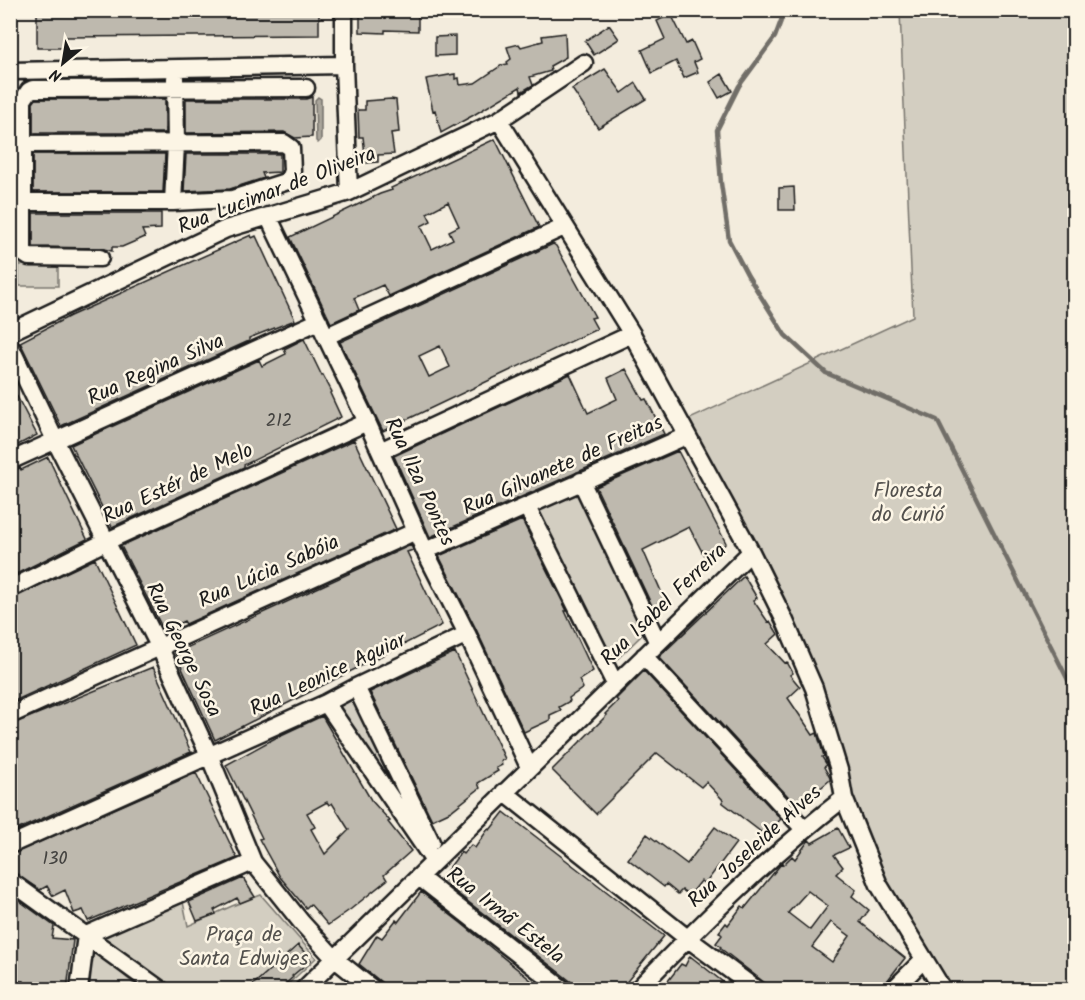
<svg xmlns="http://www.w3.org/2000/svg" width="1085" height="1000" font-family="Kalam,sans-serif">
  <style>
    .green { fill: #d3cec1; stroke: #78756e; stroke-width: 1.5 }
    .water { fill: #aaa59b; stroke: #716e68; stroke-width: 1.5 }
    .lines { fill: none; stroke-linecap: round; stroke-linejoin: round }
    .stream { stroke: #716e68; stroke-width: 4.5 }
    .building { fill: #beb9ae; stroke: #1c1c1c; stroke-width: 1.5; fill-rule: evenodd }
    .minor-casing { stroke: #1c1c1c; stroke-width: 21 }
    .minor { stroke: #fcf5e5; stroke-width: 16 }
    .labels { text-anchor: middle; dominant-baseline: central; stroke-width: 5; stroke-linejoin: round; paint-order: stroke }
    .number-label { font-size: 18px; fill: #444340 }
    .street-label { font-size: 21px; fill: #1c1c1c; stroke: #fcf5e5 }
    .park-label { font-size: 21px; fill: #53514e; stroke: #fcf5e5 }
  </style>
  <rect width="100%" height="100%" fill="#f3ecdd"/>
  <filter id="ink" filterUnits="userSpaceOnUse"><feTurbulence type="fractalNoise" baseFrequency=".0167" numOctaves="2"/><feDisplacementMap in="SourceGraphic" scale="12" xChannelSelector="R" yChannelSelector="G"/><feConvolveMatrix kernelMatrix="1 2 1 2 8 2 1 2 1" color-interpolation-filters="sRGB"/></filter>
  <g filter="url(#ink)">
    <!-- green -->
    <path class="green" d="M900,11H1074V989H945L904,930L833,788L816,696L681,423L913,316Z
      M19,265H58V286H19Z
      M577,491L644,633L609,667L534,512Z
      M355,696L422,833L335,706Z
      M261,895L316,958L283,989H161L94,936L182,897L188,926L232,906Z
      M90,947L140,989L85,990Z"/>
    <!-- water -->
    <path class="water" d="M318,97L321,99V140L318,143L316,141L315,100Z"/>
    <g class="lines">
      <!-- stream -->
      <path class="stream" d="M785,10L775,37L739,86L717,130L721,183L729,240L748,276L785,335L826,373L937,420L1074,692"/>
    </g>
    <!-- building -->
    <path class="building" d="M37,10H319V35L66,37V48H37Z
      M360,10H410L409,14L418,15V31L385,30V33L360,32Z
      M671,14L686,44L692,41L700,59L694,62L698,72L684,78L676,61L652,73L642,50L665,39L657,21Z
      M609,25L619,39L594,55L585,41Z
      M565,33L566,57L550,66L551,71L530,77L533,85L521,92L520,87L472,116L441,133L435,110L433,111L426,79L455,74V79L459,78L460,85L475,83L502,65L508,64L507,62L511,59L507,47L519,44L521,47L543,41L542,36Z
      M455,36V55L435,56V37Z
      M605,69L622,93L636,83L646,99L598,128L572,89Z
      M722,74L732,91L719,98L710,82Z
      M312,97V137L295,138L284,132L186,133V99H306Z
      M36,99H165V133H33V103Z
      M391,99L396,100L399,132L391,133L394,154L378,155V162L366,163L363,137H359L358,110H365V101Z
      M495,139L539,227L389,296L383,285L354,298L359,310L331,323L290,237L380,194L392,190L391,188ZM448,202L459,226L449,231L453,239L432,249L421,226L431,221L427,213Z
      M33,154H165L163,192H33Z
      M186,154H280V172L262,173L264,178L230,189L184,191Z
      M794,187L795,210H779V188Z
      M33,213H161V229L142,230L145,237L122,247H112V251L100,248L33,247Z
      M251,235L252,238L256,236L295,320L249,338V341L61,426L20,342L70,316Z
      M553,244L556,246L595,317L591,318L597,329L383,431L340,342ZM440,346L450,367L429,377L419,356Z
      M304,339L322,376L323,375L332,392L330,393L341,417L244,465V467L112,527L71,445L259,360L262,366L286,354L284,349Z
      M626,369L643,400L646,399L664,434L430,537L394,456L570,374L588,413L617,399L608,378Z
      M10,383L37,435L10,449Z
      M354,440L396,529L186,624L184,621L164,631L121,546Z
      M678,451L726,543L707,561L689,527L643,550L661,591L669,598L655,612L596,487Z
      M48,457L87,539L10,577V471L20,468L21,470Z
      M522,520L567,611H565L593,671L579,680L583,688L569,698L570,701L559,707L561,710L550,715V720L524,732L476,629L439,556Z
      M411,545L413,550L407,552L442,625L215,740L175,653Z
      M95,559L136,645L10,703V599Z
      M744,576L757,598L753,600L768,622L770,621L778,634L767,644L785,663L787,662L793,673L790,675L800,687L788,698L813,735L817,733L824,756L822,757L827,765L824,767L830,778V780L798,807L659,657Z
      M455,652L505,759L501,761L502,765L496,768L498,771L478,783L480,788L451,811L432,820L370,692Z
      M153,667L191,752L10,833V725Z
      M644,671L781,819L765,835L722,802L723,800L706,782L701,787L657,753L596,814L552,770L607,715L605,714L618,701L616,699Z
      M322,716L371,800L390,821L388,822L411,851L384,875L387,880L351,909L328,925L310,904L306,908L280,877L259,839L262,838L226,765L279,736ZM327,802L329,805L332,803L349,830L325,854L311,829L315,827L307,813Z
      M196,773L237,858L88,921L83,910L74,913L65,890L53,896L47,886L40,890L10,871V855Z
      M504,812L664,936L620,990H582L440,880L461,852L463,854L471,845L475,848L488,829L490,830Z
      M715,827L736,843L705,884L701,881L690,895L682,890L678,894L666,884L664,887L628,859L647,834L687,864Z
      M838,828L849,848L834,855L843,867L836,874L856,890L852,896L869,910L860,922L905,958L880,990H774L720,948L721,947L716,943L722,935L719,932L726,923L728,925L742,906L745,908L781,864L783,865L792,856L795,859L809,840L812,843ZM808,891L828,906L810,930L788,913ZM831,922L850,936L832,962L812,947Z
      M243,878L255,897L240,903L237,898L214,910L216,914L197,921L189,902Z
      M421,892L461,923L543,990H391L359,964L377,935L382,938L396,920L398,922Z
      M10,894L54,926L52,938L73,940L67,990H23L24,981L10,980Z
      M298,945L311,960L292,976L293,977L279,990H247Z
      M690,956L699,963L733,990H661L681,964L685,966Z"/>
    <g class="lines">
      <defs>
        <path id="minor" d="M344,10V65L349,192
          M10,71L344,65
          M499,120L632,334L751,552L784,619L814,688L839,770L844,798L879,885L943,990
          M22,202H173L232,199L288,181L292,171L291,148L284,143L23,144
          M173,202L176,144L175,78
          M268,216L367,422L425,551L467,634L529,767
          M100,258L29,257L23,253V100L29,91L33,89L306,88
          M10,332L226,229L349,192L499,120L584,63
          M327,336L564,227
          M10,346L55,440L159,646L209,755L253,862L302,923L335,959L374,990
          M380,451L632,334
          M10,461L319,321
          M581,481L658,643
          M527,507L615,684
          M425,551L686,436
          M10,589L105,542L367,422
          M644,656L804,829
          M356,687L431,842
          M326,703L434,861
          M10,715L416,531
          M504,792L687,938L757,990
          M10,845L326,703L356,687L467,634
          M419,877L564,990
          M10,881L161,990
          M79,990L86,935L253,862
          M303,990L751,552
          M637,990C703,922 770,855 844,798
          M893,990L923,960"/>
      </defs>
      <!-- minor casing -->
      <use href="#minor" class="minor-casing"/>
      <!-- minor -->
      <use href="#minor" class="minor"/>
    </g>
  </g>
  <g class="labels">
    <!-- number labels -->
    <g class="number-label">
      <text x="279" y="421">212</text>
      <text x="55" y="859">130</text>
    </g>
    <!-- street labels -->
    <g class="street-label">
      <text transform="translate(277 191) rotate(-21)">Rua Lucimar de Oliveira</text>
      <text transform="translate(156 370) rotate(-24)">Rua Regina Silva</text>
      <text transform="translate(563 466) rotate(-24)">Rua Gilvanete de Freitas</text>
      <text transform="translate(419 482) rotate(65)">Rua Ilza Pontes</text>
      <text transform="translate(178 484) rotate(-25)">Rua Estér de Melo</text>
      <text transform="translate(269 572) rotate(-24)">Rua Lúcia Sabóia</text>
      <text transform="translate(664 605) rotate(-44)">Rua Isabel Ferreira</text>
      <text transform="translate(183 650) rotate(64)">Rua George Sosa</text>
      <text transform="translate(328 675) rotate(-25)">Rua Leonice Aguiar</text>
      <text transform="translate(755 847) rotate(-42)">Rua Joseleide Alves</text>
      <text transform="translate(505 916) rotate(38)">Rua Irmã Estela</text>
    </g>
    <!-- park labels -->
    <g class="park-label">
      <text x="908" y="491">Floresta<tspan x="908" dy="24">do Curió</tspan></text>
      <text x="244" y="935">Praça de<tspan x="244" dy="24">Santa Edwiges</tspan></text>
    </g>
  </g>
  <!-- margin -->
  <rect width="1085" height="1000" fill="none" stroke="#fcf5e5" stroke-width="36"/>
  <rect x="18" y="18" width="1049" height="964" fill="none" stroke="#1c1c1c" stroke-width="2" filter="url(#ink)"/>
  <!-- north arrow -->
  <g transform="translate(63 63) rotate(210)" stroke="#fcf5e5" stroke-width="4.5" paint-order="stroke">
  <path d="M0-4.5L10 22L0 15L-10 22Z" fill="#1c1c1c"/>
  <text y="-9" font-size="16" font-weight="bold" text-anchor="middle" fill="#1c1c1c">N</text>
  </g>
</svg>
